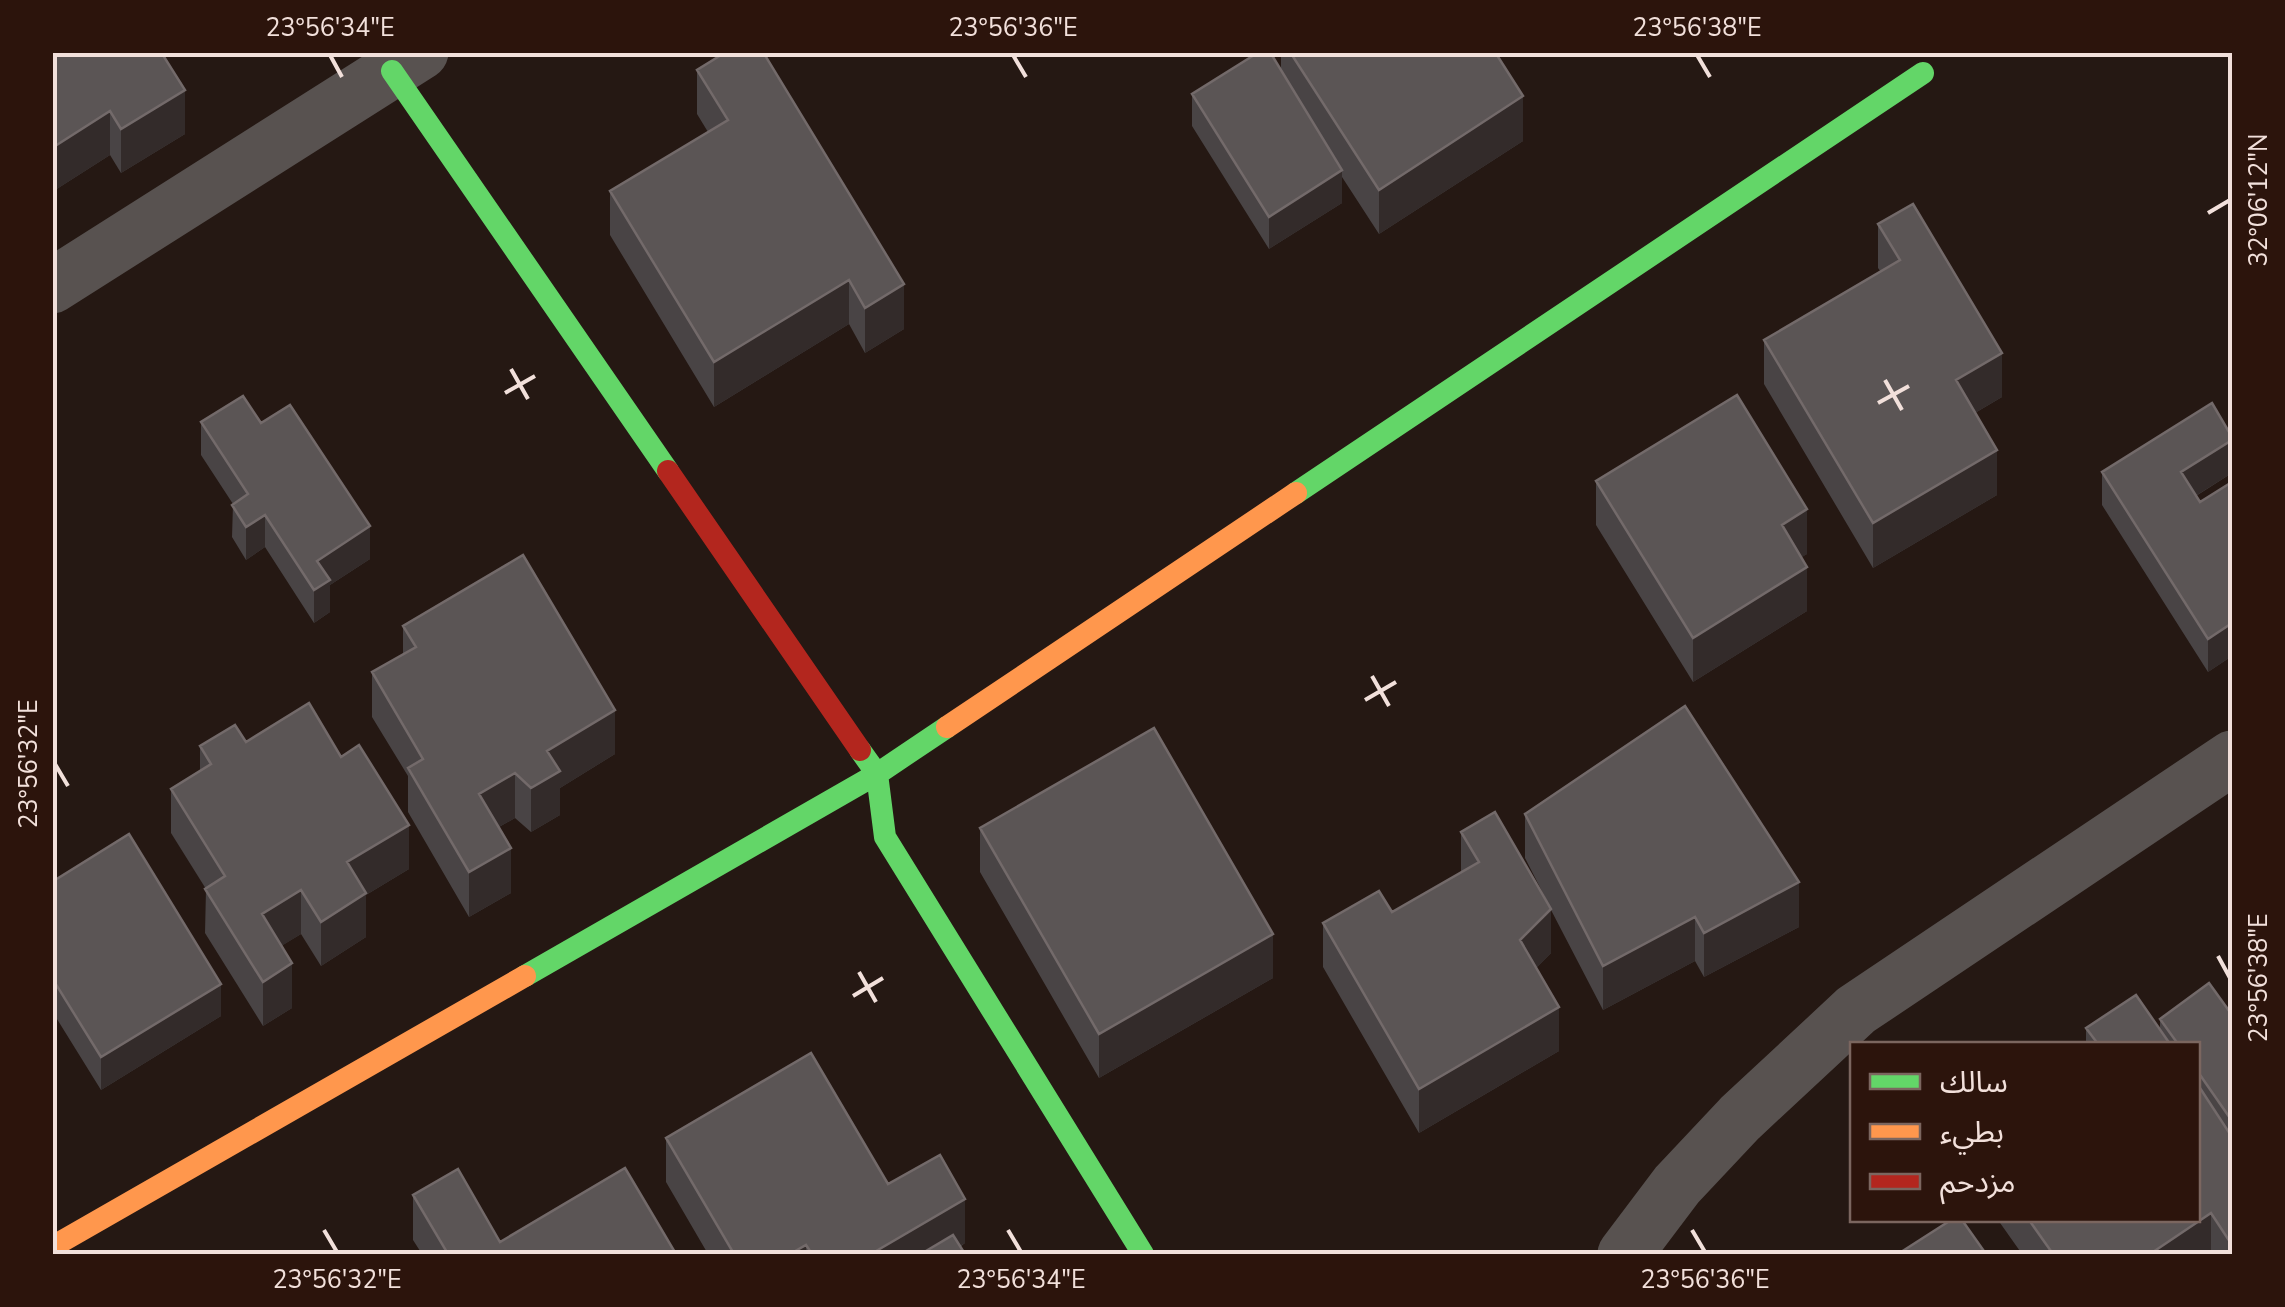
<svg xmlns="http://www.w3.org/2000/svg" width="2285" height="1307" font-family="'Nunito Sans','Noto Sans Arabic',sans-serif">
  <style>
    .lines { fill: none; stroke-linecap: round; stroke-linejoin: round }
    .street { stroke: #585250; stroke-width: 55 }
    .fast { stroke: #63d668; stroke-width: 22 }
    .slow { stroke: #ff974d; stroke-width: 22 }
    .jam { stroke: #b3261e; stroke-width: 22 }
    .wall { fill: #494445 }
    .shaded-wall { fill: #332b2a }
    .building { fill: #5b5555; stroke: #736a6a; stroke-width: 2.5 }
    .ticks { fill: none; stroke: #f2e0db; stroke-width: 4 }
    .neatline { fill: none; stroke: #f2e0db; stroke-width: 4 }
    .ticks-label { font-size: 25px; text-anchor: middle; fill: #f2e0db }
  </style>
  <rect width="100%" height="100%" fill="#251813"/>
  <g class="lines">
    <!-- street -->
    <path class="street" d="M52,286L421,52
      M1625,1254L1677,1185L1740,1118L1856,1010L2232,758"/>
    <!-- fast -->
    <path class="fast" d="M392,71L668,471
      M1296,493L1923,73
      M860,750L877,774L885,837L1143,1254
      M525,976L877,774L947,727"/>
    <!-- slow -->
    <path class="slow" d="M947,727L1296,493
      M52,1247L525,976"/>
    <!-- jam -->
    <path class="jam" d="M668,471L860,750"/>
  </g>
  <!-- wall -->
  <path class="wall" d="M52,52L185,134L121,173L110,155L52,192Z
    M1281,52H1495L1523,141L1379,234L1342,177V203L1269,249L1192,126V94L1281,71Z
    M697,70L904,329L865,353L849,324L714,407L610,235V191L708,132L697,114Z
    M1878,224L2002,397L1975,413L1997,495L1873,568L1764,384V340L1881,272L1878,268Z
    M201,422L261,423L370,559L330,585V612L314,623L265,547L246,560L232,537L233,504L201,455Z
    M2232,437V473L2196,496L2200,502L2232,482V656L2208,672L2102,505V472Z
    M1596,481L1807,554L1801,557L1807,611L1693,682L1596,525Z
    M403,626L615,754L560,788V815L531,832L515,818L499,827L511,893L469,917L408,812V776L372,717V672L403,655Z
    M246,742L409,869L366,895V937L321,966L301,934L281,946L292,1008L263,1026L205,933L206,889L171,833V789L200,771V746Z
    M1525,814L1799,927L1704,977L1695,961L1603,1010L1551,910V953L1536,968L1559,1051L1419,1133L1323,967V923L1392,912L1461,872V832L1547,901L1525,858Z
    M980,828L1273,978L1099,1078L980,872Z
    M52,882L221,1016L101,1090L52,1011Z
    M2232,1015V1254H2022L1998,1220H2198V1044H2086V1028L2160,1030V1019Z
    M666,1138L888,1184L965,1243L960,1247L965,1254H708L666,1182Z
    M413,1195L500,1242L676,1254H422L413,1240Z"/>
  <!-- shaded-wall -->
  <path class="shaded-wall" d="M185,90V134L121,173V129Z
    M1523,96V141L1379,234V190Z
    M110,111V155L52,192V148Z
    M1342,170V203L1269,249V217Z
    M849,280V324L714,407V362Z
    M904,284V329L865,353V308Z
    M2002,353V397L1956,424V380Z
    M2232,440V473L2181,505V472Z
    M1997,450V495L1873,568V523Z
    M1807,509V554L1782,570V525Z
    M265,515V547L246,560V527Z
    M370,526V559L330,585V612L314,623V590L317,561Z
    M1807,567V611L1693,682V638Z
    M2232,623V656L2208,672V639Z
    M615,710V754L560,788V815L531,832V788L547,751Z
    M515,773V818L479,838V794Z
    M409,825V869L366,895V937L321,966V922L347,862Z
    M511,848V893L469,917V872Z
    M1799,882V927L1704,977V933Z
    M301,890V934L262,958V914Z
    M1551,909V953L1520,984V940Z
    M1695,917V961L1603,1010V966Z
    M1273,934V978L1099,1078V1034Z
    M292,963V1008L263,1026V982Z
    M221,984V1016L101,1090V1057Z
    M1559,1007V1051L1419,1133V1089Z
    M965,1199V1243L946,1254H871Z
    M2211,1213V1254H2150Z
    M2232,1236V1254H2228V1239Z
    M806,1245V1254H790Z"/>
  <!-- building -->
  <path class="building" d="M52,52H161L185,90L121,129L110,111L52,148Z
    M726,52H763L904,284L865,308L849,280L714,362L610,191L728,120L697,70Z
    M1259,52H1270L1342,170L1269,217L1192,94Z
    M1290,52H1495L1523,96L1379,190Z
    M1913,204L2002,353L1956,380L1997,450L1873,523L1764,340L1900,260L1878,224Z
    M1737,395L1807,509L1782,525L1807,567L1693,638L1596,481Z
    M243,396L261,423L290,405L370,526L317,561L330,580L314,590L265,515L246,527L232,505L248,494L201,422Z
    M2212,403L2232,437V440L2181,472L2200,502L2232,482V623L2208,639L2102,472Z
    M523,555L615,710L547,751L560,771L531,788L515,773L479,794L511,848L469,872L408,768L423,759L372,672L416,647L403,626Z
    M309,703L341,757L359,745L409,825L347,862L366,893L321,922L301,890L262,914L292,963L263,982L205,889L225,876L171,789L211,764L200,746L235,725L246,742Z
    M1685,706L1799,882L1704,933L1695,917L1603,966L1525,814Z
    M1154,728L1273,934L1099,1034L980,828Z
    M1495,812L1551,909L1520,940L1559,1007L1419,1089L1323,923L1379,891L1392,912L1479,862L1461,832Z
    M129,834L221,984L101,1057L52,978V882Z
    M2209,983L2232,1015V1121L2198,1072V1044H2178L2160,1019Z
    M2136,995L2170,1044H2098L2086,1028Z
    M811,1053L888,1184L940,1155L965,1199L871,1254H812L806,1245L790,1254H734L666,1138Z
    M2198,1085L2232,1137V1236L2228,1239L2211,1213L2150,1254H2053L2029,1220H2198Z
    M625,1168L676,1254H448L413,1195L458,1169L500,1242Z
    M1951,1220H1962L1986,1254H1898Z
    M953,1235L965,1254H921Z"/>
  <!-- ticks -->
  <path class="ticks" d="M330,55L342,77M1013,55L1026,77M1697,55L1710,77M2208,213L2230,200M511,369L528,399M1885,380L1902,410M505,393L535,376M1878,403L1909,386M1372,676L1389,706M1365,700L1396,682M55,764L68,786M2218,956L2230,978M859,972L876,1002M853,996L883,978M324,1230L337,1252M1008,1230L1021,1252M1692,1230L1705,1252"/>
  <!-- border -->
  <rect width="2285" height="1307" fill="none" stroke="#2c140c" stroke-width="110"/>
  <!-- legend -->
  <rect x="1850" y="1042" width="350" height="180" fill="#2c140c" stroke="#7b665f" stroke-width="2.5"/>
  <rect x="1870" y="1074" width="50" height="15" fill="#63d668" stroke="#7b665f" stroke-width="2.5"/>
  <text x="1940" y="1092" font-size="30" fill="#f2e0db">سالك</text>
  <rect x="1870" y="1124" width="50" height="15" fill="#ff974d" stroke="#7b665f" stroke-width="2.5"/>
  <text x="1940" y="1142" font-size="30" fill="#f2e0db">بطيء</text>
  <rect x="1870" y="1174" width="50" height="15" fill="#b3261e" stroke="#7b665f" stroke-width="2.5"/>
  <text x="1940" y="1192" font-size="30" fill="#f2e0db">مزدحم</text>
  <rect x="55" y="55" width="2175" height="1197" class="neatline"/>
  <g class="ticks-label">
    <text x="330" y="36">23°56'34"E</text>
    <text x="1013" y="36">23°56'36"E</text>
    <text x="1697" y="36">23°56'38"E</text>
    <text transform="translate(2258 200) rotate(-90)" y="9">32°06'12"N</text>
    <text transform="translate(28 764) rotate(-90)" y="9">23°56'32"E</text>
    <text transform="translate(2258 978) rotate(-90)" y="9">23°56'38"E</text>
    <text x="337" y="1288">23°56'32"E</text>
    <text x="1021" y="1288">23°56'34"E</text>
    <text x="1705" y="1288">23°56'36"E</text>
  </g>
</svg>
